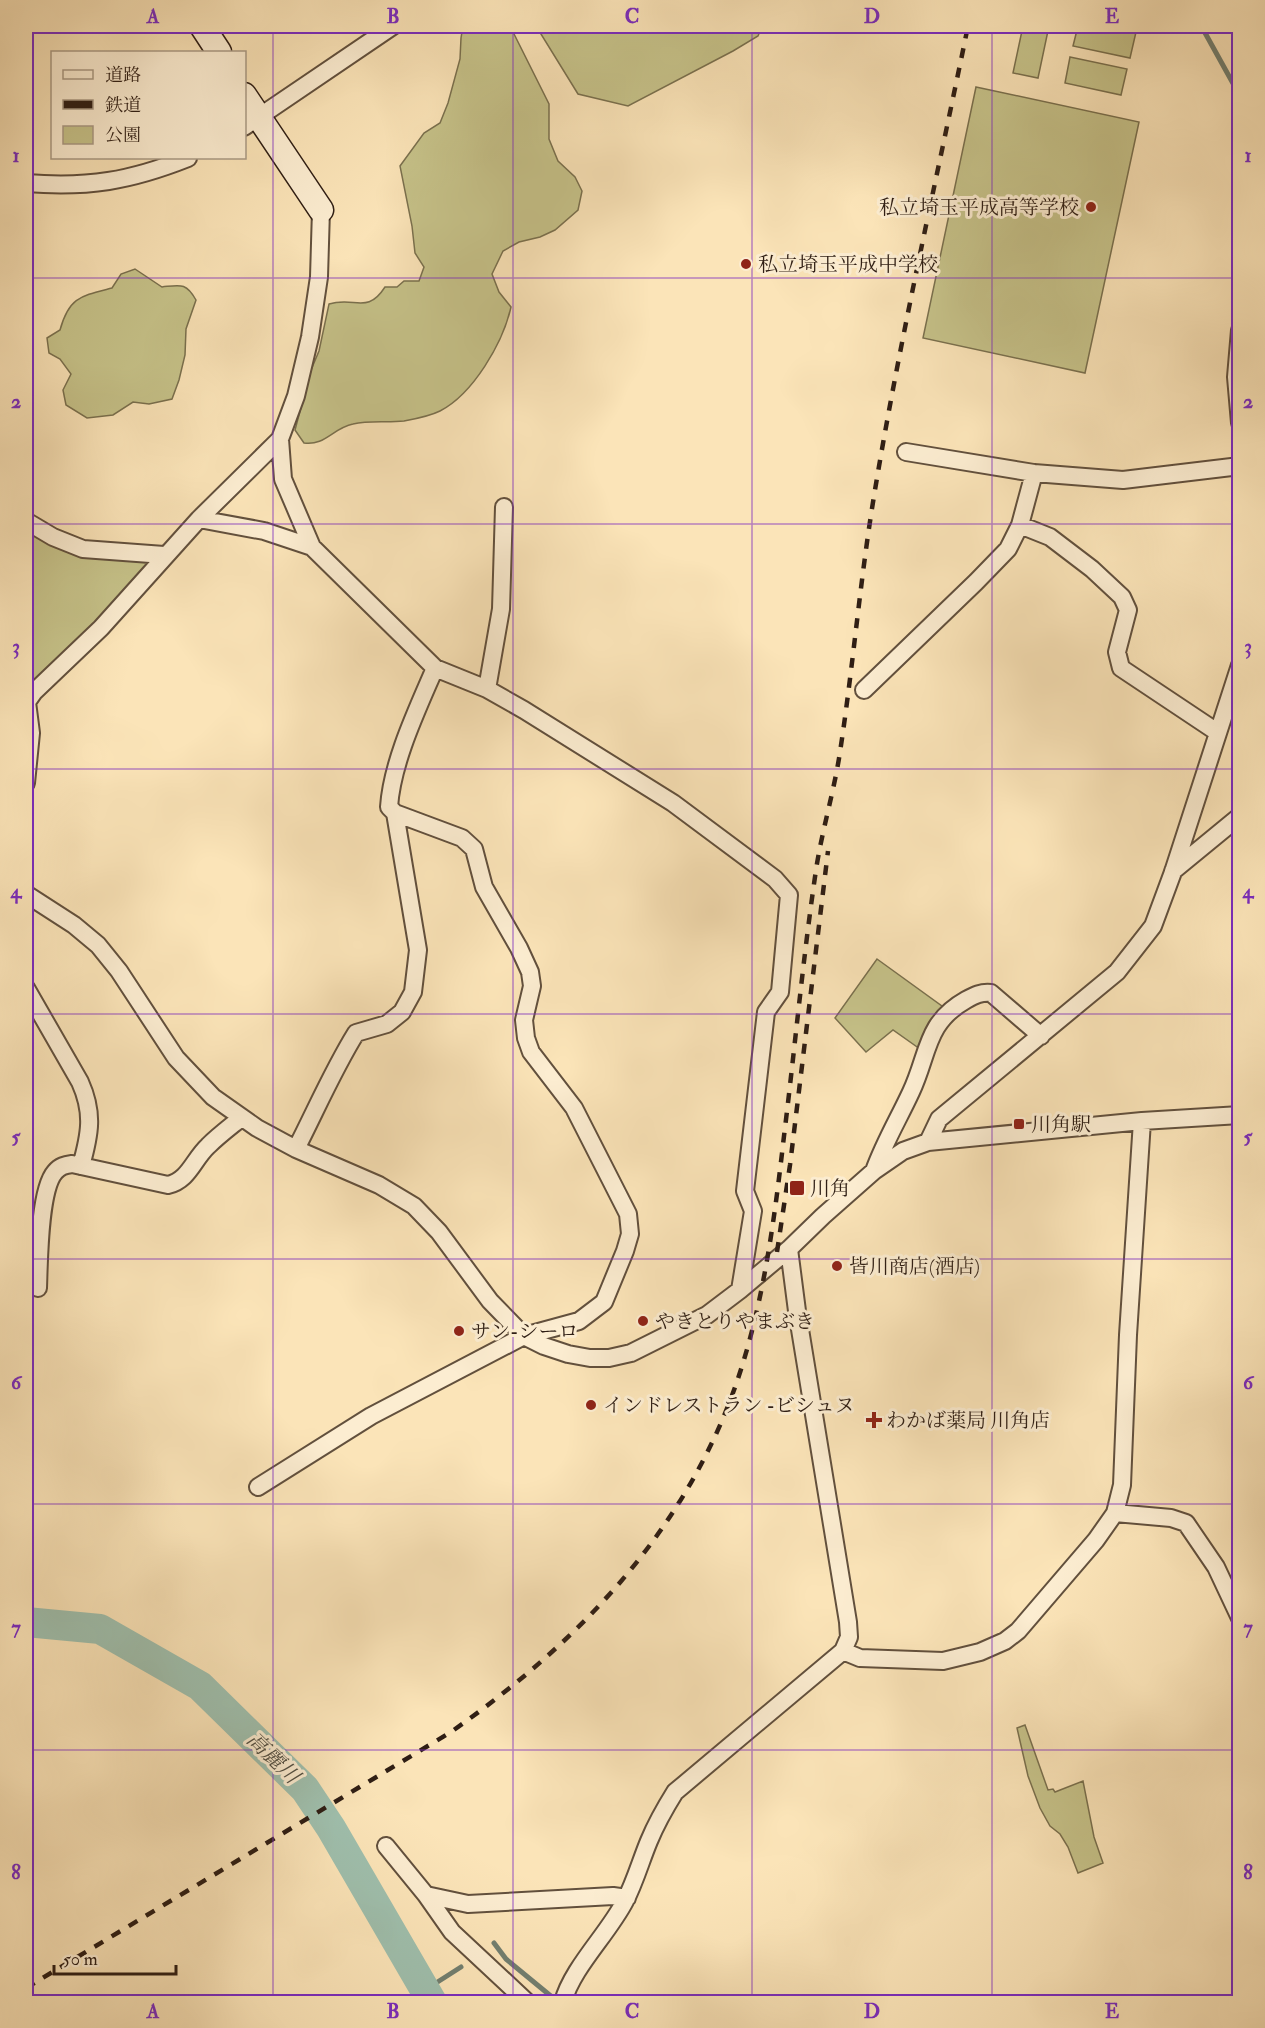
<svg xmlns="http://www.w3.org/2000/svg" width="1265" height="2028" font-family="'IM FELL Double Pica','Noto Serif JP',serif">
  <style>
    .green { fill: #c6c289; stroke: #7a704e; stroke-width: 1.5 }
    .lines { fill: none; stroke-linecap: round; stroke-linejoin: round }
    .stream { stroke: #727f70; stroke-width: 5 }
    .river { stroke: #9fbfad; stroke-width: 30 }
    .street-casing { stroke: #62503d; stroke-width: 20 }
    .secondary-casing { stroke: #2f1e14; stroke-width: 27 }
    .street { stroke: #fcedd1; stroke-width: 16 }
    .secondary { stroke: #fcedd1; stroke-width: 24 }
    .rail { stroke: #2f1e14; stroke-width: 4.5; stroke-dasharray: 10 10; stroke-linecap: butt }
    .grid { fill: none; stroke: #7b2cbf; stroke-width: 1.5; stroke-opacity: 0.55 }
    .poi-dot { fill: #8f2418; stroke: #fcedd1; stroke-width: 2 }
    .labels { text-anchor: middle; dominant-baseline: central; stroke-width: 6; stroke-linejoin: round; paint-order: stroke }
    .poi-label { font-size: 20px; fill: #2f1e14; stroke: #fcedd1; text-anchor: start }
    .water-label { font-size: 21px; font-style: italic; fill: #514e42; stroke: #fcedd1 }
    .neatline { fill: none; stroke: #7b2cbf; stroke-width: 2 }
    .grid-label { font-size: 20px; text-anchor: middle; font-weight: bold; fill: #7b2cbf }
  </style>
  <rect width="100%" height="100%" fill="#fbe4b8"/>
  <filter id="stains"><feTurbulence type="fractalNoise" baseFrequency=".00333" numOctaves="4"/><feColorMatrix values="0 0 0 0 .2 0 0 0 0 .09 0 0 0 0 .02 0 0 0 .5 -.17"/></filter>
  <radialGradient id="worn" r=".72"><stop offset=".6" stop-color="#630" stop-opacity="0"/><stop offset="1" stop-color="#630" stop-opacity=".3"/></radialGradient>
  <!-- green -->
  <path class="green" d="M463,26H510L549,104V139L558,161L575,177L582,191L578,210L555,230L540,237L519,242L503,251L492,274L499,292L511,307C503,343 473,394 440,411C430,416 415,419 404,421C387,423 370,420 353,424C333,428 325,446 304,443L295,430L311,370L319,351L329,304C355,296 367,315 385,287H397L404,281H419L424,267L415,253L412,226L400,166L424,133L440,123L448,103L460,59L461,38Z
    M536,26H762L758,36L733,51L628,106L578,94Z
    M1023,26H1049L1038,78L1013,73Z
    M1078,26H1104L1136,32L1130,58L1073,46Z
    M1070,57L1127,69L1121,95L1065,83Z
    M976,87L1139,122L1085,373L923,338Z
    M135,269L162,287C180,285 186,282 196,300L186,329L185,355L179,380L172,399L149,404L133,402L113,415L87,418L66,405L63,390L71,374L60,359L49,353L47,338L60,330C69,297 81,296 112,288L121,274Z
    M26,525L143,559L149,566L62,658L26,686Z
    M877,959L946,1009L920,1049L893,1030L866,1052L835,1018Z
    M1025,1725L1048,1790L1053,1789L1055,1792L1083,1781L1094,1837L1103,1863L1078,1873L1068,1847L1060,1834L1050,1826L1040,1808L1028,1776L1017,1728Z"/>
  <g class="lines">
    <!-- stream -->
    <path class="stream" d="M1198,26L1204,31L1240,96
      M494,1943L506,1959L552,1997
      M425,1990L461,1967"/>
    <!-- river -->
    <path class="river" d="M26,1622L100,1629L200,1686L305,1789L331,1828L432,2002"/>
    <defs>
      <path id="street" d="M244,127L393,26
        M26,183C88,188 130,181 188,158
        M1240,330L1236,377L1240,423
        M280,439L283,479L312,547L435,668L487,689L524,710L673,803L775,879L789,895L780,992L766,1012L745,1191L753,1211L740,1290
        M906,452L1034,473L1123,480L1240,466
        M199,519L264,531L312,547
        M26,521L53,537L83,549L164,555
        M1020,525L1050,537L1092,569L1122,597L1128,610L1117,652L1121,668L1217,732
        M487,689L501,609L504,507
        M864,690L976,582L1008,549L1020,525L1034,473
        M26,783L31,733L27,702L34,692L101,628L199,519L280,439L296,396L310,337L319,277L321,210
        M1173,871L1240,816
        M26,894L74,925L98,945L119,971L176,1058L213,1097L257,1128L296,1149L379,1185L414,1206L439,1232L490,1301L524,1336L544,1346L568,1354L590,1358H609L631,1353L707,1315L740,1290L789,1249L823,1216L874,1171L903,1151L928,1142L1142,1121L1240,1115
        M26,988L80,1082C94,1113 90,1134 81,1166
        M928,1142L939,1119L1117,972L1153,926L1173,872L1240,665
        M296,1149C316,1110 333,1070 356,1033L387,1024L402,1012L413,992L418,950L395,813
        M874,1171C884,1143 899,1118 911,1092C929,1054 925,1023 966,1000C975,995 981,992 991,993L1041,1036
        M38,1288C39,1263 39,1190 55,1172C60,1166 65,1165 72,1164L168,1185C189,1180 193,1160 208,1146C218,1136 230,1127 241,1118
        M258,1487L371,1416L524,1336L579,1321L604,1302L625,1251L630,1234L628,1214L574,1108L531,1052L526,1038L524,1020L532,986L530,972L519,948L484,887L474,849L462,838L395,813L389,807C392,762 417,710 435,668
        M1115,1513L1171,1518L1186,1523L1216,1567L1240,1618
        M843,1651L860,1658L943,1661L980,1652L1005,1641L1018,1631L1096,1540L1115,1513L1122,1485L1128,1335L1142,1121
        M386,1846L426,1895L452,1932L527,2002
        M426,1895L468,1904L613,1896L627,1898
        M563,2002C572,1968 608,1934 625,1901C635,1882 641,1860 649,1841C656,1824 665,1808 675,1792L843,1651L849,1637L848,1622L797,1311L789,1249"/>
      <path id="secondary" d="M202,26L219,52
        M244,95L321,210"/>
    </defs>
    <!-- street casing -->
    <use href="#street" class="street-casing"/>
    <!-- secondary casing -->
    <use href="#secondary" class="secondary-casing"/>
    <!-- street -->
    <use href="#street" class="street"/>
    <!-- secondary -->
    <use href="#secondary" class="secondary"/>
    <!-- rail -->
    <path class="rail" d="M777,1252L790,1165L828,851
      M26,1988L451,1732C566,1651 664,1554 721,1423C760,1333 773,1232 784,1136C795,1047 803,958 816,870C822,830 834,792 840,752C853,667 860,581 874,496C900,338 936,182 968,26"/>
  </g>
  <!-- grid -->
  <path class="grid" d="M273,26V2002M513,26V2002M752,26V2002M992,26V2002M26,278H1240M26,524H1240M26,769H1240M26,1014H1240M26,1259H1240M26,1504H1240M26,1750H1240"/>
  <!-- markers -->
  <g class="poi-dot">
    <circle cx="1091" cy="207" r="6"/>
    <circle cx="746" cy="264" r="6"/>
    <rect x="1013" y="1118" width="12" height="12" rx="3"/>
    <rect x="789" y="1180" width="16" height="16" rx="3"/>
    <circle cx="837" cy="1266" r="6"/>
    <circle cx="643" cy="1321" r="6"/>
    <circle cx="459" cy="1331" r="6"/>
    <circle cx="591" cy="1405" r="6"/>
    <path d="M871 1411h6v6h6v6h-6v6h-6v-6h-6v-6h6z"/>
  </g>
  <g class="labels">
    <!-- poi labels -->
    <g class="poi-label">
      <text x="1079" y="207" text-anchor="end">私立埼玉平成高等学校</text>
      <text x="758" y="264">私立埼玉平成中学校</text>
      <text x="1031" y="1124">川角駅</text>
      <text x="810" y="1188">川角</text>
      <text x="849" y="1266">皆川商店(酒店)</text>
      <text x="655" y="1321">やきとりやまぶき</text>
      <text x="471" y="1331">サン-シーロ</text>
      <text x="603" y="1405">インドレストラン -ビシュヌ</text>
      <text x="886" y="1420">わかば薬局 川角店</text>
    </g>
    <!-- water labels -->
    <g class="water-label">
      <text transform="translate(273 1758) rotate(44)">高麗川</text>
    </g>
  </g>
  <!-- margin -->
  <rect width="1265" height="2028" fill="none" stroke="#fbe4b8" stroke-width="66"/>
  <!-- legend -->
  <rect x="51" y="51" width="195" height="108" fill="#fcedd1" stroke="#aa9a85" stroke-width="1.5"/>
  <rect x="63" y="70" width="30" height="9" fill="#fcedd1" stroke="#aa9a85" stroke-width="1.5"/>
  <text x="105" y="81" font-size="18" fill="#2f1e14">道路</text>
  <rect x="63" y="100" width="30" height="9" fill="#2f1e14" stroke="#aa9a85" stroke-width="1.5"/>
  <text x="105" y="111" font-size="18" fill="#2f1e14">鉄道</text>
  <rect x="63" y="126" width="30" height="18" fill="#c6c289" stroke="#aa9a85" stroke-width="1.5"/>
  <text x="105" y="141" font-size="18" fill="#2f1e14">公園</text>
  <!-- scale -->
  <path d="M54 1965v9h122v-9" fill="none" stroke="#2f1e14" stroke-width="3"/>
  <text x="63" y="1965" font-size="18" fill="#2f1e14" stroke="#fcedd1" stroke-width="4.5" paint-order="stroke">50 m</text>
  <rect x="33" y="33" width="1199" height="1962" class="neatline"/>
  <g class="grid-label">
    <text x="153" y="23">A</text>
    <text x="393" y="23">B</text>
    <text x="632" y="23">C</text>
    <text x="872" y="23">D</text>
    <text x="1112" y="23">E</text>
    <text x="16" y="162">1</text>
    <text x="1248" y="162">1</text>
    <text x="16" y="408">2</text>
    <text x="1248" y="408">2</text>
    <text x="16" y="653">3</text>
    <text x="1248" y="653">3</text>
    <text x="16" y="898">4</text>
    <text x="1248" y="898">4</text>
    <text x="16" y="1143">5</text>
    <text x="1248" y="1143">5</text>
    <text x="16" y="1389">6</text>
    <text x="1248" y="1389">6</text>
    <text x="16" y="1634">7</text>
    <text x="1248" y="1634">7</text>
    <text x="16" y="1879">8</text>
    <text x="1248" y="1879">8</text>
    <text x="153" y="2018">A</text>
    <text x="393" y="2018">B</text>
    <text x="632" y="2018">C</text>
    <text x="872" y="2018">D</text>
    <text x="1112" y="2018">E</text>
  </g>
  <rect width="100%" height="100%" filter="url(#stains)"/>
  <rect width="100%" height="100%" fill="url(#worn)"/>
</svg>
